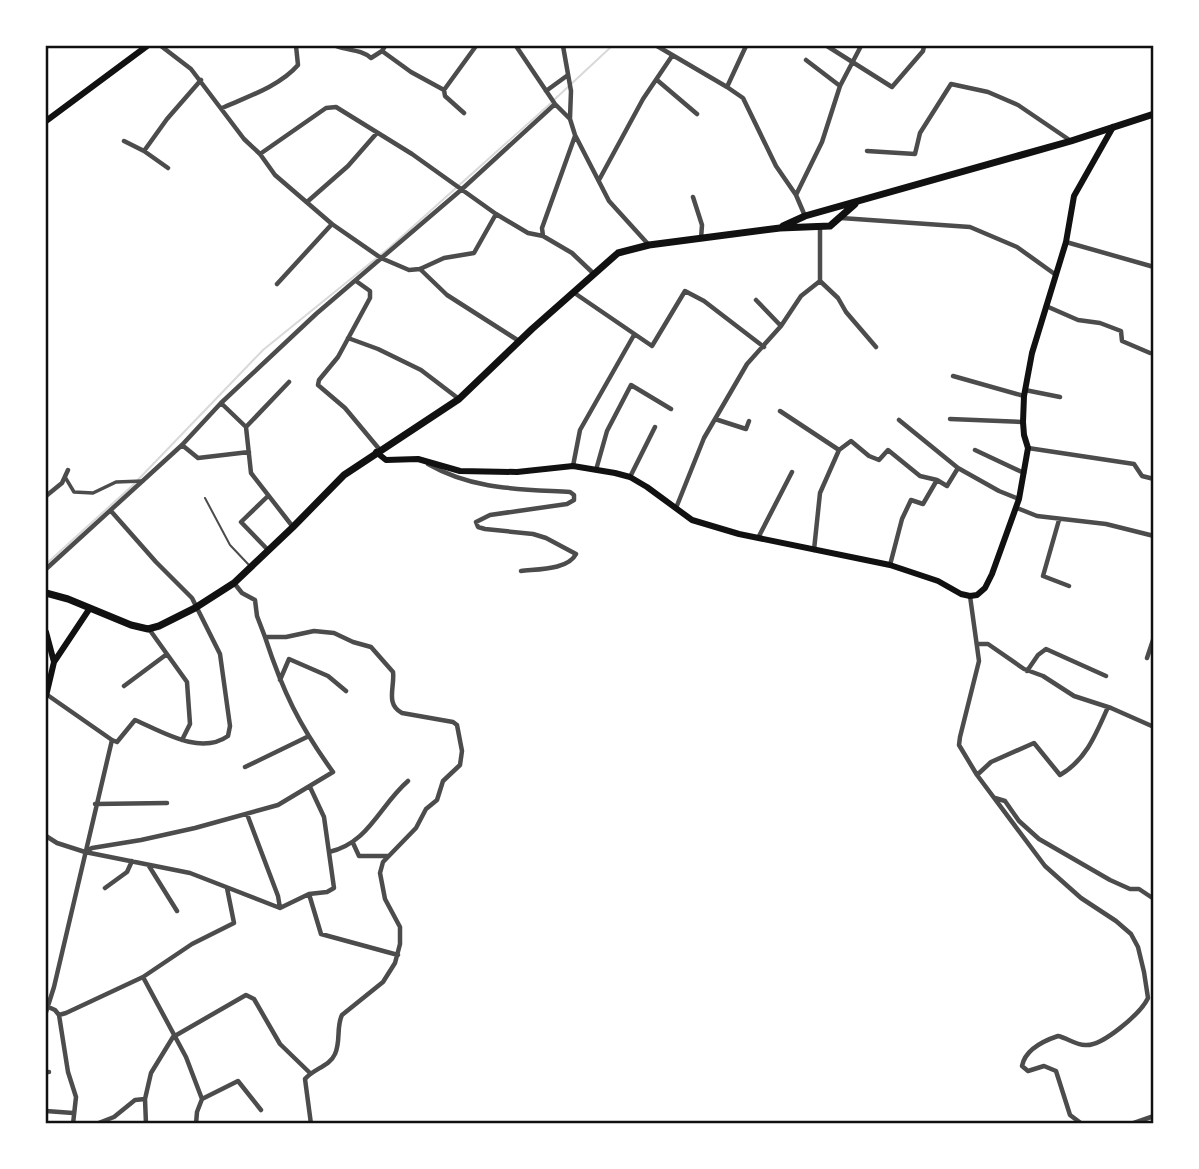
<svg xmlns="http://www.w3.org/2000/svg" width="1199" height="1169" font-family="'Libre Baskerville',serif">
  <style>
    .lines { fill: none; stroke-linecap: round; stroke-linejoin: round }
    .stream { stroke: #d9d9d9; stroke-width: 2 }
    .service { stroke: #4c4c4c; stroke-width: 2 }
    .pedestrian { stroke: #4c4c4c; stroke-width: 3.5 }
    .minor { stroke: #4c4c4c; stroke-width: 4.5 }
    .secondary { stroke: #111; stroke-width: 6 }
    .primary { stroke: #111; stroke-width: 7 }
    .neatline { fill: none; stroke: #111; stroke-width: 2.5 }
  </style>
  <rect width="100%" height="100%" fill="#fff"/>
  <g class="lines">
    <!-- stream -->
    <path class="stream" d="M555,99L612,46
      M46,564L132,486L263,350L389,248L551,103"/>
    <!-- service -->
    <path class="service" d="M205,498L230,545L248,564"/>
    <!-- pedestrian -->
    <path class="pedestrian" d="M65,477L74,492L93,493L116,482L143,481"/>
    <!-- minor -->
    <path class="minor" d="M161,46L191,69L244,139L260,154L275,175L332,224L381,258L409,270L420,269L444,258L474,253L496,214
      M336,46C349,51 360,49 371,58L382,51L385,46
      M516,46L555,104L570,119L575,135L609,201L648,244
      M563,46L571,91L570,118
      M657,46L727,87L746,46
      M827,46L892,87L923,51L924,46
      M1153,46L1154,47
      M382,51L411,72L444,90L445,96L464,113
      M806,60L840,86
      M657,80L697,114
      M727,87L743,98L776,166L796,195L805,216
      M444,90L476,46
      M546,91L568,75
      M222,108C247,97 280,86 298,65L296,46
      M124,141L144,151L167,119L201,80
      M144,151L168,168
      M867,151L915,154L920,133L951,84L988,92L1018,105L1071,141
      M260,154L326,108L336,107L412,154L496,214L528,233L543,236L572,253L593,273
      M599,180L643,99L672,56
      M796,195L822,142L840,86L861,46
      M693,197L702,225L701,239
      M307,202L348,166L376,134
      M841,218L970,227L1017,247L1056,275
      M820,227V281L838,298L846,312L876,347
      M543,236L542,228L575,136
      M1066,242L1154,267
      M420,269L447,295L519,341
      M356,281L370,291V298L338,357L319,380L318,385L345,408L380,450
      M277,284L332,224
      M573,292L652,346L685,291L704,301L764,347
      M756,300L781,326
      M1046,306L1078,320L1100,323L1121,331L1122,341L1150,353
      M348,338L378,349L421,370L459,399
      M953,376L1024,396
      M1025,390L1060,397
      M221,403L246,427L251,473L293,527
      M780,411L839,450L820,493L814,550
      M715,419L746,429L749,421
      M950,419L1023,422
      M899,420L958,468L999,491L1019,499
      M246,427L289,382
      M182,445L198,458L249,452
      M1028,448L1134,464L1142,476L1154,479
      M839,450L851,441L869,456L879,460L888,450L920,476L937,480
      M975,450L1024,473
      M428,464C473,490 519,489 570,492L574,495V500L567,504L490,515L476,522L478,527L485,529L533,534L546,538L576,554C568,570 537,569 521,571
      M573,466L580,430L634,335
      M596,470L607,431L631,385L671,409
      M630,477L655,427
      M46,496L62,483L68,470
      M676,508L704,438L747,364L781,326L801,296L820,281
      M1017,508L1037,516L1106,524L1154,536
      M111,511L156,562L192,598L220,654L230,726L228,736C200,756 161,731 135,720L117,742L112,740
      M1059,520L1043,576L1069,586
      M758,538L792,472
      M268,550L241,522L268,496
      M890,565L902,519L911,500L923,504L937,480L947,486L958,468
      M46,569L182,445L221,403L316,314L461,190L555,104
      M234,583L242,593L255,600L257,616L265,637H286L314,631L334,633L353,642L371,647L393,672C395,687 385,704 402,713L453,722L457,725L462,751L460,765L443,781L437,800L426,809L416,828L383,862L380,873L385,899L400,927V944L395,963L383,982L342,1015C336,1027 341,1041 335,1054C330,1066 313,1069 305,1079L311,1124
      M970,596L979,661L960,737L959,745L977,775L1045,866L1081,898L1116,921L1131,934L1138,947L1144,972L1148,998C1141,1013 1102,1047 1085,1045C1076,1045 1067,1038 1058,1036C1043,1041 1025,1050 1022,1066L1028,1071L1044,1066L1056,1071L1070,1115L1082,1124
      M149,629L187,682L190,724L182,740
      M977,644H988L1024,669L1043,676L1074,696L1111,708L1154,727
      M1147,658L1154,637
      M1027,671L1038,655L1046,649L1106,676
      M280,680L289,659L328,676L346,691
      M124,686L167,654
      M46,694L112,740
      M245,767L307,737
      M977,775L991,762L1034,743L1060,775C1086,760 1096,734 1108,707
      M310,787L324,817L334,888L327,892L309,894L321,934L398,955
      M995,798L1005,801L1019,821L1039,839L1110,880L1130,889H1139L1154,899
      M95,804L167,803
      M247,814L278,896L280,908
      M46,836L57,843L85,852L190,873L280,908L309,894
      M353,843L359,856H388
      M85,852L92,848L141,840L195,828L278,805L333,772C299,725 283,692 265,637
      M329,852C369,843 379,806 408,781
      M149,866L177,911
      M105,888L127,872L132,861
      M143,977L186,1057L202,1099L197,1112L196,1124
      M46,1006L55,1010L59,1015L66,1013L143,977L192,944L234,923L227,888
      M46,1012L54,987L112,740
      M59,1015L68,1072L76,1097L73,1124
      M46,1072H49
      M202,1099L238,1081L261,1110
      M46,1111L73,1113
      M96,1124L114,1117L135,1100L145,1099
      M146,1124L145,1099L151,1073L173,1037L246,995L254,999L280,1044L310,1073
      M1131,1124L1154,1116"/>
    <!-- secondary -->
    <path class="secondary" d="M46,121L147,46
      M376,452L386,460L418,459L460,471L517,472L573,466L615,473L630,477L647,487L692,520L739,534L890,565L938,581L961,594L970,596L977,595L985,588L992,574L1019,499L1028,448L1024,435L1023,422L1024,396L1032,353L1066,242L1074,196L1113,127
      M46,632L54,662
      M46,696L54,662L90,608"/>
    <!-- primary -->
    <path class="primary" d="M783,226L805,216L1071,141L1154,114
      M46,593L68,599L131,625L148,629L159,626L195,608L234,583L293,527L344,475L459,399L532,329L618,253L649,245L780,228L830,226L855,204"/>
  </g>
  <!-- border -->
  <rect width="1199" height="1169" fill="none" stroke="#ffffff" stroke-width="94"/>
  <rect x="47" y="47" width="1105" height="1075" class="neatline"/>
</svg>
